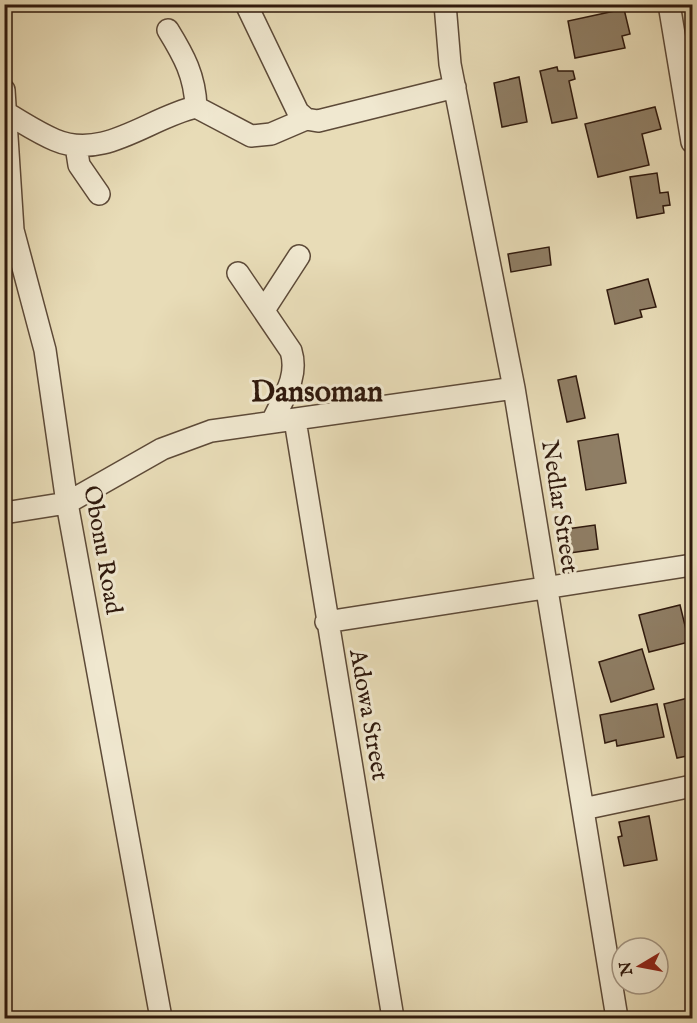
<svg xmlns="http://www.w3.org/2000/svg" width="697" height="1023" font-family="'IM FELL English',serif">
  <style>
    .building { fill: #8f7e65; stroke: #2f190d; stroke-width: 1.5 }
    .lines { fill: none; stroke-linecap: round; stroke-linejoin: round }
    .minor-casing { stroke: #5d4a38; stroke-width: 24 }
    .minor { stroke: #f0e8d0; stroke-width: 21 }
    .labels { text-anchor: middle; dominant-baseline: central; stroke-width: 6; stroke-linejoin: round; paint-order: stroke }
    .street-label { font-size: 24px; fill: #2f190d; stroke: #f0e8d0 }
    .district-label { font-size: 30px; font-weight: bold; fill: #2f190d; stroke: #f0e8d0 }
  </style>
  <rect width="100%" height="100%" fill="#e8dcb7"/>
  <filter id="stains"><feTurbulence type="fractalNoise" baseFrequency=".00333" numOctaves="4"/><feColorMatrix values="0 0 0 0 .2 0 0 0 0 .09 0 0 0 0 .02 0 0 0 .5 -.17"/></filter>
  <radialGradient id="worn" r=".72"><stop offset=".6" stop-color="#630" stop-opacity="0"/><stop offset="1" stop-color="#630" stop-opacity=".3"/></radialGradient>
  <!-- building -->
  <path class="building" d="M624,9L630,34L622,36L625,48L575,58L568,21Z
    M557,67L558,71H573L575,79L569,81L577,118L552,123L540,71Z
    M519,77L527,122L502,127L494,83Z
    M655,107L661,129L642,134L649,165L598,177L585,124Z
    M657,173L660,193L668,192L670,205L663,206L664,213L637,218L630,177Z
    M549,247L551,265L511,272L508,254Z
    M648,279L656,307L640,310L642,317L615,324L607,290Z
    M576,376L585,418L567,422L558,380Z
    M618,434L626,483L586,490L578,441Z
    M595,525L598,549L570,553L567,529Z
    M680,605L689,642L649,652L639,615Z
    M642,649L654,689L611,702L599,662Z
    M692,697V755L677,758L664,704Z
    M657,704L664,737L617,746L616,740L605,743L600,715Z
    M692,803V836L686,804Z
    M649,816L657,860L624,866L618,837L622,836L619,822Z"/>
  <g class="lines">
    <defs>
      <path id="minor" d="M246,4L298,112L306,119L318,121L455,87
        M445,4L450,64L514,388L617,1018
        M669,4L692,142
        M168,30C184,56 195,76 196,107
        M4,90L13,230L45,350L67,503L161,1018
        M6,113C22,122 38,133 55,140C104,161 150,117 196,107L251,136L271,134L306,119
        M76,146L79,165L99,194
        M238,273L291,351C299,377 283,398 272,422
        M264,310L299,256
        M295,420L393,1018
        M4,513L67,503L162,449L211,431L514,388
        M326,622L692,565
        M583,809L692,786"/>
    </defs>
    <!-- minor casing -->
    <use href="#minor" class="minor-casing"/>
    <!-- minor -->
    <use href="#minor" class="minor"/>
  </g>
  <g class="labels">
    <!-- street labels -->
    <g class="street-label">
      <text transform="translate(559 507) rotate(81)">Nedlar Street</text>
      <text transform="translate(102 550) rotate(80)">Obonu Road</text>
      <text transform="translate(368 715) rotate(80)">Adowa Street</text>
    </g>
    <!-- district labels -->
    <g class="district-label">
      <text x="317" y="393">Dansoman</text>
    </g>
  </g>
  <!-- margin -->
  <rect width="697" height="1023" fill="none" stroke="#e8dcb7" stroke-width="24"/>
  <rect x="6" y="6" width="685" height="1011" fill="none" stroke="#2f190d" stroke-width="3"/>
  <rect x="12" y="12" width="673" height="999" fill="none" stroke="#2f190d" stroke-width="1.5"/>
  <!-- north arrow -->
  <g transform="translate(640 966) rotate(260)"><circle r="28" fill="#f0e8d0" stroke="#a39582" stroke-width="1.5"/>
  <path d="M0-4.5L10 22L0 15L-10 22Z" fill="#8f2418"/>
  <text y="-9" font-size="16" font-weight="bold" text-anchor="middle" fill="#2f190d">N</text>
  </g>
  <rect width="100%" height="100%" filter="url(#stains)"/>
  <rect width="100%" height="100%" fill="url(#worn)"/>
</svg>
